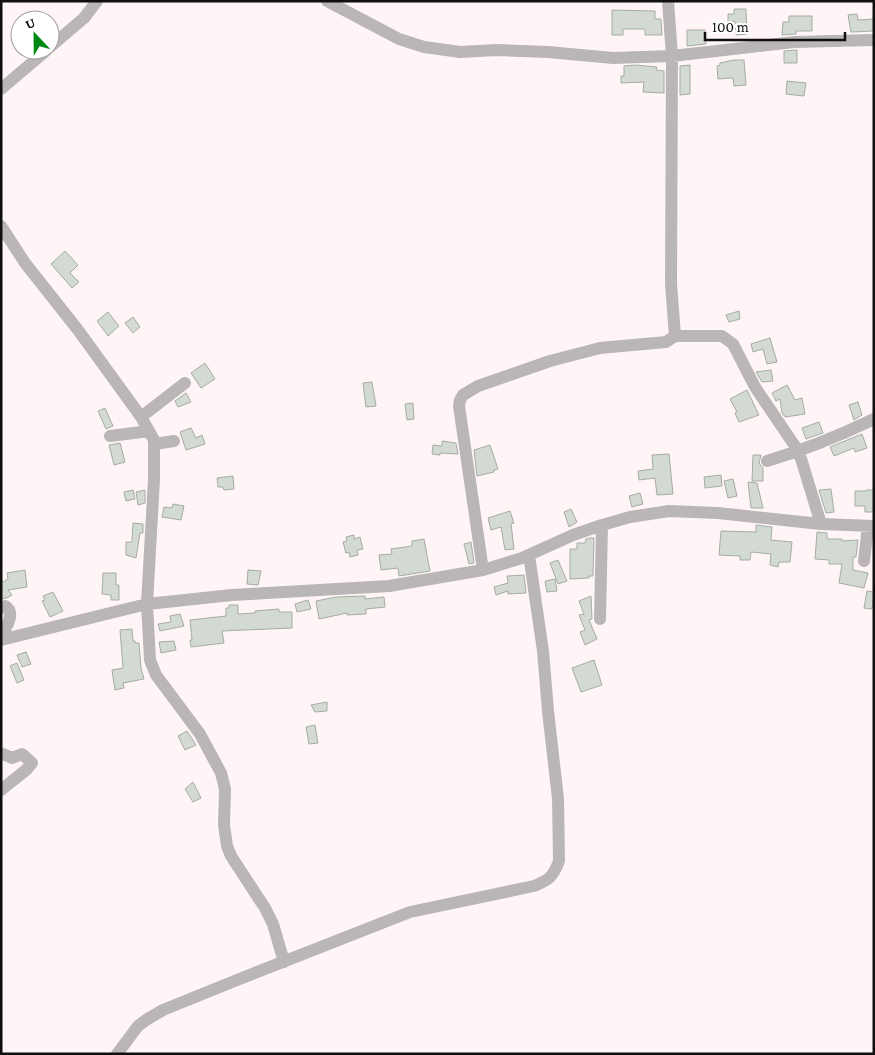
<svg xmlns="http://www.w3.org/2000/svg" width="875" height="1055" font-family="'Crimson Pro',serif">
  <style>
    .building { fill: #d2dad2; stroke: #a5aca5 }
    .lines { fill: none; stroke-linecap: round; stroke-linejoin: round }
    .minor { stroke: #bab5b6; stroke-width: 12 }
  </style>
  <rect width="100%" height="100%" fill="#fff5f6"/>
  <!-- building -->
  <path class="building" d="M734,9H746L747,34L736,35L735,21L728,22V14H734Z
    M612,10L655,11V19H661L662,35H645V29H623V35H612Z
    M857,14L858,20L874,19V31L851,32L848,15Z
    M789,16H812V31H796V34L782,35L783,22H789Z
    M687,30H705L706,44L687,46Z
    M797,50V63H784V51Z
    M734,60H744L746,85L734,86L733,78L718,79L717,66L720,65V63Z
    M635,65L657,67L656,70L664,71V93L643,92L644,82L621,83V76H624V66Z
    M690,65V94L680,95V66Z
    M787,81L806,83L804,96L786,94Z
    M65,251L78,265L70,273L79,282L72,288L51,264Z
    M739,311L740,319L729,322L726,315Z
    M108,312L119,326L108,336L97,321Z
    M133,317L140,327L133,333L125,323Z
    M770,338L777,362L767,364L763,349L753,352L751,344Z
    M205,363L215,379L201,388L191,373Z
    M771,370L773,381L762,382L756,372Z
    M372,382L376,406L366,407L363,383Z
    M787,385L795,400L802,398L805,414L785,417L782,413L780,399L776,401L772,393Z
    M747,390L759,415L739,422L735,413L737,412L730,399Z
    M186,393L191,402L178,407L175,401Z
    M858,402L862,415L854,420L849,405Z
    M413,403L414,419L407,420L405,404Z
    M105,408L113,426L106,429L98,411Z
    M819,422L823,433L806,439L802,428Z
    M191,428L196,438L202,435L205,444L186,450L180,432Z
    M862,434L867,448L855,452L854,448L834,456L830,447Z
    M442,441L456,443L458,454L440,453V455L432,454L433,445L442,446Z
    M120,443L125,462L114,465L109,445Z
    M490,445L498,469L494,470V472L477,476L474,450Z
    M669,454L673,494L657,495L655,478L639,480L638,471L653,469L652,455Z
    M753,455H761L759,463L763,468V481H752Z
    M721,475L722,486L705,488L704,477Z
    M233,476L234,489L224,490L223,487H218L217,478Z
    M733,479L737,496L728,498L724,481Z
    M748,482L757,483L763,508H751Z
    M831,489L834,512L826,513L819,490Z
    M133,490L135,499L126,501L124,492Z
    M145,490V503L138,505L136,492Z
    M866,490H874V512H865V506H855V491H866Z
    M640,493L643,504L632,507L629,496Z
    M173,504L184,506L181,520L162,517L164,507L172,508Z
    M571,509L577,522L569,527L564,512Z
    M510,511L514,523L511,524L514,549L505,550L501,527L491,530L488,518Z
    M133,523L143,524V533H140L136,558L126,555V542H132Z
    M756,525L772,527L771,540L792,542L790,562H779L778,567L770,565L771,554L751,552L750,560H740V556L719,555L721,531L756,532Z
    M817,532L827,533V539H842V541L858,540L856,557H853V570L868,573L864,588L839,583L842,564H829V560L815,559Z
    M354,535V539L360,537L363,549L357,550L358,555L350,557L349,552L346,553L343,542L347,541L346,537Z
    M590,538H594L593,576H589V578L570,579V549H577V543H585L586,539Z
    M424,539L430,571L399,576L398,568L381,570L379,555L392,554L391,549L412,546V541Z
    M471,542L474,563L469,564L464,544Z
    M558,560L567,581L558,584L550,563Z
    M25,570L27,587L8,590L12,595L7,598L1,599V579L3,582L8,579L7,573Z
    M248,570L261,571L258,585L247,584Z
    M103,573H116V585H119V600H111V595L102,594Z
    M524,575L526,593L508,594V591L496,595L494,587L508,583L507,576Z
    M555,579L557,591L547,592L545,581Z
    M867,591L874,592L872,609L864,608Z
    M53,592L63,611L50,617L42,601L45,600L43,596Z
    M365,596V599L384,597L385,607L366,609V614L347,615V613L319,619L316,601L336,597Z
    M591,596L592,619L589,620L597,639L585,645L580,632L585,630L579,615L584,614L579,601Z
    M308,600L311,609L297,612L295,604Z
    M229,605H238V614L255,613V611L279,609V612H292V628L222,631L224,643L191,647L190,640H192L190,620L226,616V608H229Z
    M180,614L184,626L160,631L158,624L171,622L170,616Z
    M132,629L133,641H135V643H139L141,668L144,679L123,683L124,688L115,690L112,670L123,668L120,630Z
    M174,641L176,650L161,653L159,642Z
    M26,652L31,664L22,667L17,655Z
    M594,660L602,685L581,692L572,668Z
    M17,663L24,680L17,683L10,666Z
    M327,702V711L315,712L311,705Z
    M315,725L318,743L309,744L306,727Z
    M187,731L196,745L185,750L178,736Z
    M193,782L201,798L193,802L185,789Z"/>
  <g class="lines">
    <!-- minor -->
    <path class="minor" d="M327,1L399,39L424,47L460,52L497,50L548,52L613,58L672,56L794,42L874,40
      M668,1L672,56L671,284L675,336
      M50,47L84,18L97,1
      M1,89L47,50
      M1,226L25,263L78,330L123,392L141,417L154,440V479L147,604L150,660L156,675L200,734L221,773L225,789L224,825L227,846L231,856L265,908L273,924L284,962
      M141,417L185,383
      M110,436L149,431
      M154,444L174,441
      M767,461C804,450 839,436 874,419
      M864,561L868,526
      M483,570L459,406L460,400L463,395L478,386L550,361L600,348L666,342L675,336H722L733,344L755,387L799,452L821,524
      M1,608L5,606C17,613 5,629 1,637
      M600,619L602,525
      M1,640L147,604L232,595L389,586L483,570L522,558L573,535L602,525L630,517L669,511L718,513L821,524L874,526
      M1,790L26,770L32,763L22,754L12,758L3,754
      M117,1054L138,1026L146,1020L163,1010L237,980L410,912L534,886C549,880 553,877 559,861L558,799L548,711L543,651L529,555"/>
  </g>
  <!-- border -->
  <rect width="875" height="1055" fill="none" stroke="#110e0e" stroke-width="5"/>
  <!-- north arrow -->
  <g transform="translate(35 35) rotate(338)"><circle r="24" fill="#ffffff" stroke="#a09f9f"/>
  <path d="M0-4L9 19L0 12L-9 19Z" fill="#008812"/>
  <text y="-8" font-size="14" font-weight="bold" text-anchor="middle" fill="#110e0e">U</text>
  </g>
  <!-- scale -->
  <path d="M705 32v8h140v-8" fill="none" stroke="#110e0e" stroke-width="2.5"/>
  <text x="712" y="32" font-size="15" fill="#110e0e" stroke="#ffffff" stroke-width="4" paint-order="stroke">100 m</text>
</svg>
